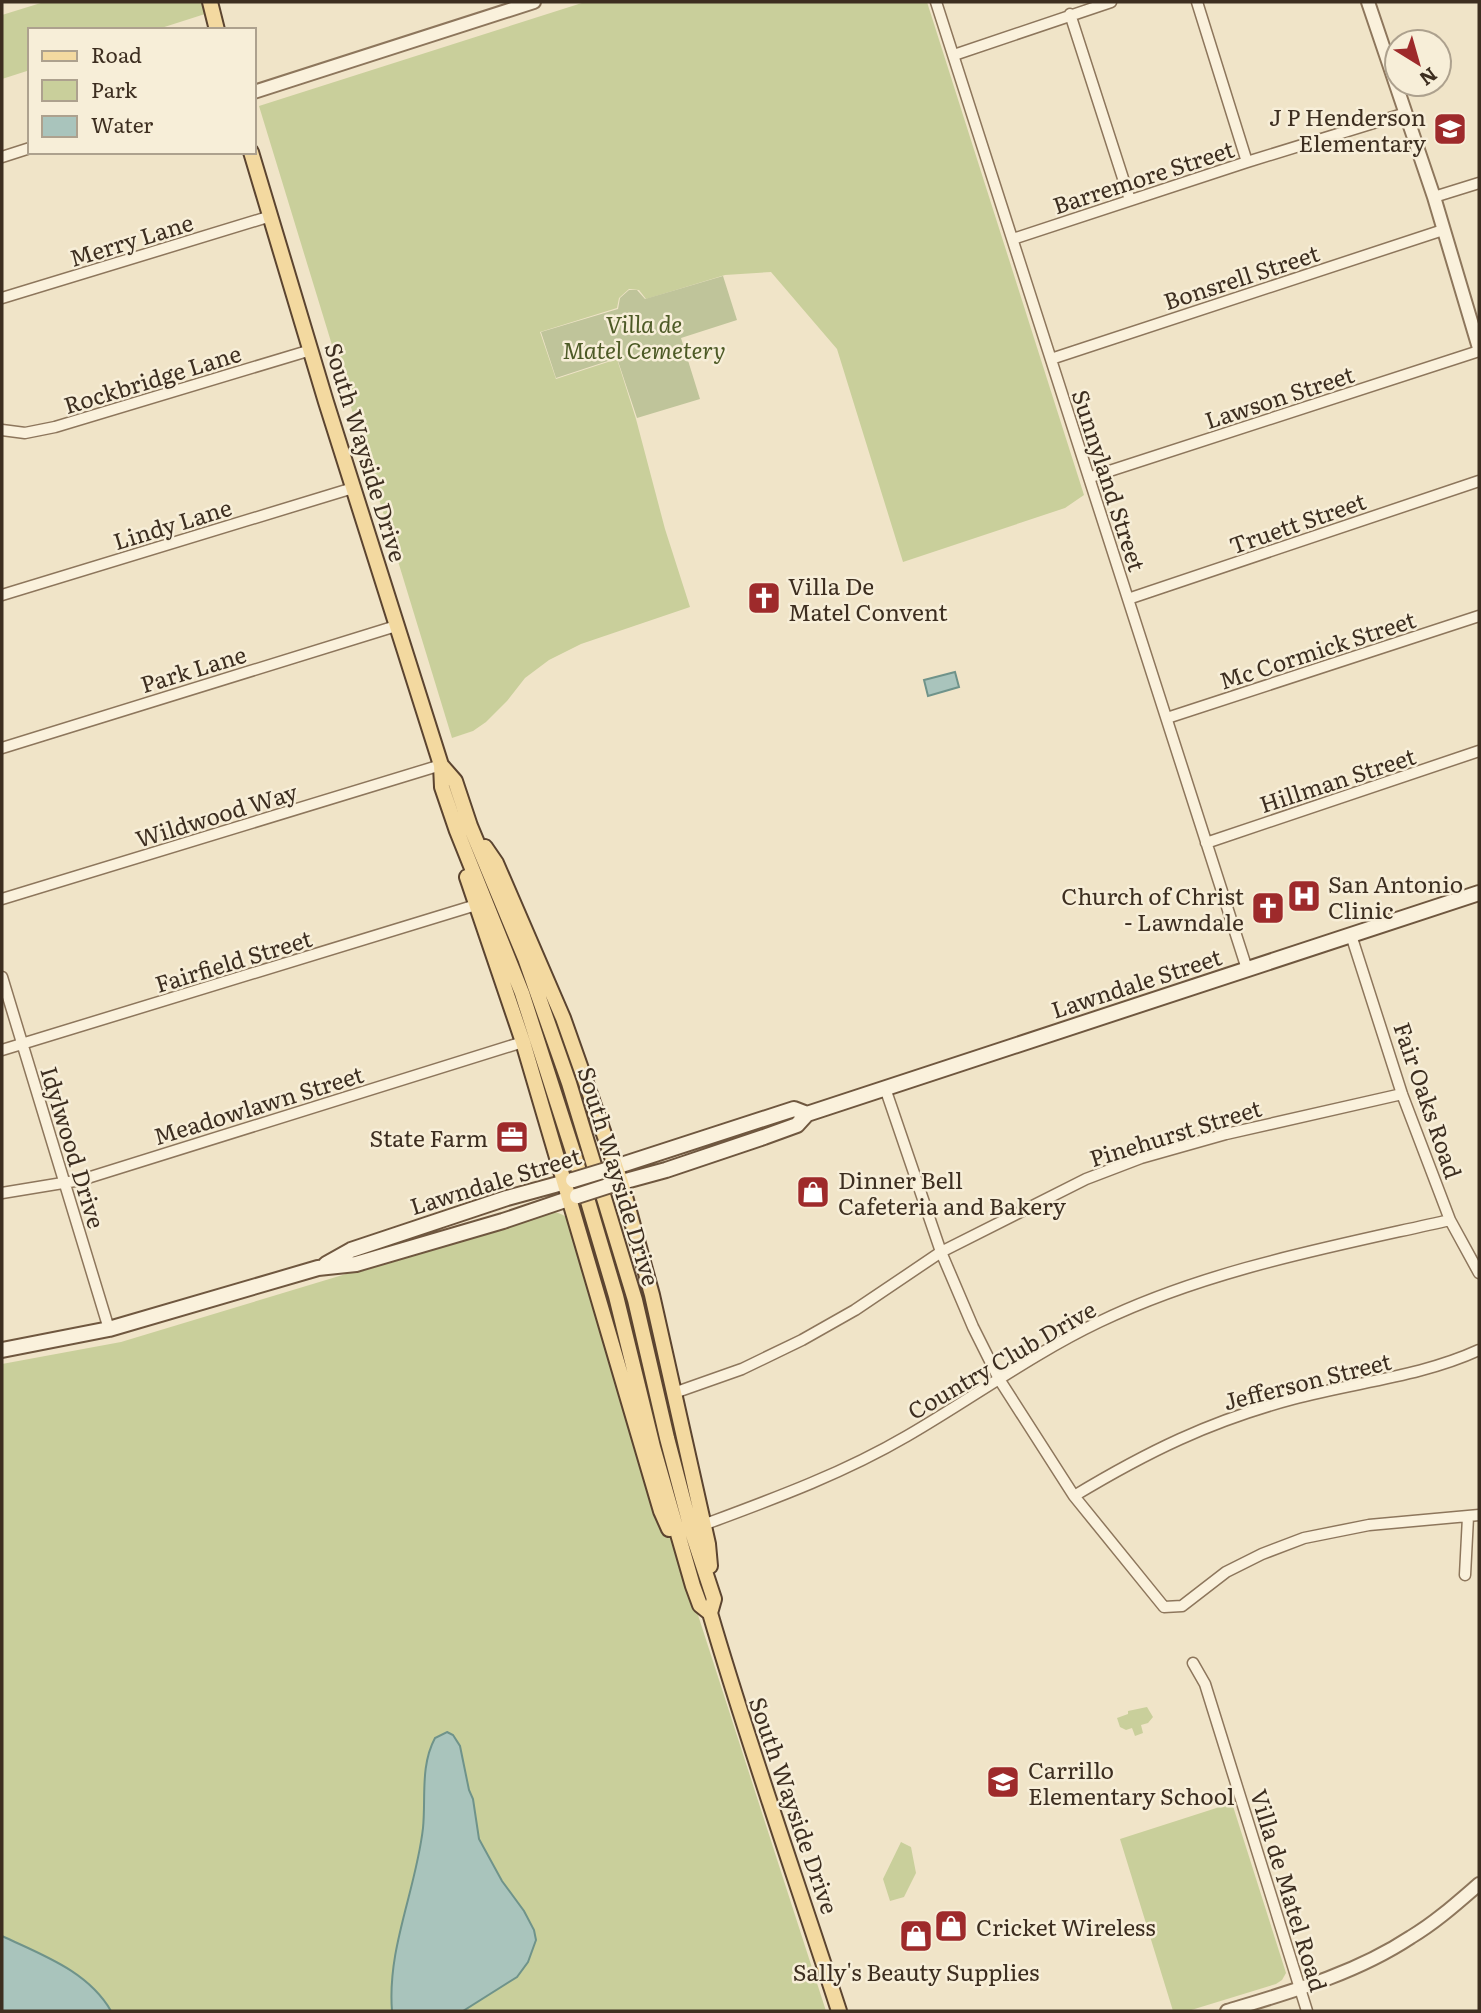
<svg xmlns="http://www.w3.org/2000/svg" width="1481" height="2013" font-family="Literata,serif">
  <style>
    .green { fill: #c9cf9b }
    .cemetery { fill: #bfc49a }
    .water { fill: #a9c4bc; stroke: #6f938a; stroke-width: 2 }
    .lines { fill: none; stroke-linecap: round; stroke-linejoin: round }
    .minor-casing { stroke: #8d765c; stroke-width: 13 }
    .tertiary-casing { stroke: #8d765c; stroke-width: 16 }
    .secondary-casing { stroke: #6f573f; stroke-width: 18 }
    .primary-casing { stroke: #5b4430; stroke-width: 18 }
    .minor { stroke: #faf1dc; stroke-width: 10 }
    .tertiary { stroke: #faf1dc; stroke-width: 12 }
    .secondary { stroke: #faf1dc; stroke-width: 14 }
    .primary { stroke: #f3d9a0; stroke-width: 14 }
    .secondary-bridge-casing { stroke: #6f573f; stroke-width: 18; stroke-linecap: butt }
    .secondary-bridge { stroke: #faf1dc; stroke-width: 14 }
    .labels { text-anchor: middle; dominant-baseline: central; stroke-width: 5; stroke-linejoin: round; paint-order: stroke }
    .poi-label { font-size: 23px; fill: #3d2e20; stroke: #f7eed8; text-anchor: start }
    .street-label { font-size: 23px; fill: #3d2e20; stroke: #f7eed8 }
    .park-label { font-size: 23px; font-style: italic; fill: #4d5a26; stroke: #f7eed8 }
  </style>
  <rect width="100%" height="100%" fill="#f0e4c8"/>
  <!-- green -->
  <path class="green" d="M44,2H202L205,14L155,30H30V70L2,79V15Z
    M585,2H927L1084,495L1065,508L903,562L837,349L771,272L725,275L646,299L639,290L629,289L619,298L617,308L540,332L556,379L617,359L636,419L665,529L690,607L581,644L549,660L525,678L507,701L486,722L473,731L452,738L259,106Z
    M551,1212C562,1213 566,1215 572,1225L826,2011H2V1364L121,1342Z
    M1147,1707L1153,1717L1148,1723L1141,1725L1143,1733L1135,1736L1132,1728L1126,1730L1120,1727L1117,1718L1128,1714V1711Z
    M1232,1803L1286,1973L1282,1980L1276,1984L1188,2011H1173L1120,1839Z
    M901,1842L911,1847L916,1873L904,1897L890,1901L883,1879Z"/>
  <!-- cemetery -->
  <path class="cemetery" d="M723,276L737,320L681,338L700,399L637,418L617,358L556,378L541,332L618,309L620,298L629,290H637L645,299Z"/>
  <!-- water -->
  <path class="water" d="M955,672L959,687L928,696L924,680Z
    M447,1732L453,1735L460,1746L469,1790L473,1799L479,1839L502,1881L524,1911L534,1930L536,1940L528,1962L517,1977L463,2011H392C387,1948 416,1890 423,1828C426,1798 420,1766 435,1738Z
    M2,1936C42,1955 88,1971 111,2011H2Z"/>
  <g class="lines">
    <defs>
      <path id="minor" d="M936,2L1247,969
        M1197,2L1247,162
        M1070,14L1130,200
        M954,55L1111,2
        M2,157L30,148
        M1434,197L1479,183
        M1013,239L1247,162L1406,113
        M2,298L271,216
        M1051,359L1443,230
        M2,430L25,433L55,427L311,350
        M1091,477L1479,351
        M2,595L353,488
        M1128,599L1479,481
        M1167,718L1479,616
        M2,748L396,626
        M1206,843L1479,751
        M2,899L441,765
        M1351,935L1402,1094L1450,1220L1479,1273
        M2,977L109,1329
        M2,1050L476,905
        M885,1088L941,1252L973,1327L999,1379L1074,1496L1164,1607L1182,1606L1226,1572L1262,1554L1304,1538L1369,1525L1479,1515
        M2,1193L81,1180L523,1042
        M674,1393L742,1369L802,1340L855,1310L941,1252L1086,1179L1141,1158L1226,1134L1402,1094
        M1074,1496C1147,1452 1210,1421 1293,1399C1355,1382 1420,1377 1479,1350
        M703,1525C773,1499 842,1474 907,1436C971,1399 1032,1354 1099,1322C1209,1269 1331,1247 1450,1220
        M1465,1575L1468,1517
        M1193,1663L1205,1684L1307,2011"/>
      <path id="tertiary" d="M1368,2L1434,197L1479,348
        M254,92L534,2
        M1227,2011C1290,1992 1355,1974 1411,1937C1436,1922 1457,1903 1479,1884"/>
      <path id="secondary" d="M606,1170L794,1109L807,1114
        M611,1185L666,1170L764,1137L797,1125L807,1114L1479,893
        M326,1264L351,1250L507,1198L573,1180
        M2,1350L109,1329L318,1268L356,1264L503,1221L577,1196"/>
      <path id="primary" d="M210,2L217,30
        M251,152L326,402L441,765L442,787L457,831L522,993L576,1161L616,1296L653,1447L693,1586L700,1605L710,1613C749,1747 796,1878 839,2011
        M441,765L455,781L470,826L525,958L569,1083L635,1300L667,1438L691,1529L714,1599L710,1613
        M485,847L496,863L563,1018L621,1182L652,1295L708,1544L710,1566
        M467,877L523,1042L661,1511L669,1529"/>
    </defs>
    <!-- minor casing -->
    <use href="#minor" class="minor-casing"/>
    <!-- tertiary casing -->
    <use href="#tertiary" class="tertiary-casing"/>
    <!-- secondary casing -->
    <use href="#secondary" class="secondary-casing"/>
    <!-- primary casing -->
    <use href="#primary" class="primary-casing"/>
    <!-- minor -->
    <use href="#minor" class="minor"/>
    <!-- tertiary -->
    <use href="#tertiary" class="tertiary"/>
    <!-- secondary -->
    <use href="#secondary" class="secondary"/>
    <!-- primary -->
    <use href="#primary" class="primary"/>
    <defs>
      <path id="secondary-bridge" d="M573,1180L606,1170
        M577,1196L611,1185"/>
    </defs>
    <!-- secondary-bridge casing -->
    <use href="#secondary-bridge" class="secondary-bridge-casing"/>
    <!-- secondary-bridge -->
    <use href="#secondary-bridge" class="secondary-bridge"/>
  </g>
  <!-- icons -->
  <defs>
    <symbol id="school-square" viewBox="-11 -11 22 22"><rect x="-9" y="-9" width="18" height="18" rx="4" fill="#9e2a2b" stroke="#f7eed8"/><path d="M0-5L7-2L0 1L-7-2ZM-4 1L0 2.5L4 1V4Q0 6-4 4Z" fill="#fff"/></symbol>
    <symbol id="church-square" viewBox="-11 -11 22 22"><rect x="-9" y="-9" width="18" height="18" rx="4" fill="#9e2a2b" stroke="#f7eed8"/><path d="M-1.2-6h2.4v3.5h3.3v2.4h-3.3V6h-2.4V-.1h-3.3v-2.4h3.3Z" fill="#fff"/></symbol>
    <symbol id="hospital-square" viewBox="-11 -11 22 22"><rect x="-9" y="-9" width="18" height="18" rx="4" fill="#9e2a2b" stroke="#f7eed8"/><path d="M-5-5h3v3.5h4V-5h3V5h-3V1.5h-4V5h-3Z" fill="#fff"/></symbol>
    <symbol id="office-square" viewBox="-11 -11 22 22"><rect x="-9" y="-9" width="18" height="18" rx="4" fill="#9e2a2b" stroke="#f7eed8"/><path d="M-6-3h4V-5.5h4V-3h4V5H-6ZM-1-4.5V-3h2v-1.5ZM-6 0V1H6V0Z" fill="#fff"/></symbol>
    <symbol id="shop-square" viewBox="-11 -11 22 22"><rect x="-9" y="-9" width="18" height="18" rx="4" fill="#9e2a2b" stroke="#f7eed8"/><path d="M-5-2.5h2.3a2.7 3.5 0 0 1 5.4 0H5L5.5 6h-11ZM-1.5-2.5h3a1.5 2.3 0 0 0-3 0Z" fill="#fff"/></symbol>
  </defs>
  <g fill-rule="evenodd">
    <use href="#school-square" x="1431" y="110" width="38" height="38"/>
    <use href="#church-square" x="745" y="579" width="38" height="38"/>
    <use href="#hospital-square" x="1285" y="877" width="38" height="38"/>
    <use href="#church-square" x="1249" y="889" width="38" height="38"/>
    <use href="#office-square" x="493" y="1118" width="38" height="38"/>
    <use href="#shop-square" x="794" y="1173" width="38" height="38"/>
    <use href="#school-square" x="984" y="1763" width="38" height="38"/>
    <use href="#shop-square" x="932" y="1907" width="38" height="38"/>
    <use href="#shop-square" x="897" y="1917" width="38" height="38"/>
  </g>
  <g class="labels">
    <!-- poi labels -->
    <g class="poi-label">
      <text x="1426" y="116" text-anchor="end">J P Henderson<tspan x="1426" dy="26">Elementary</tspan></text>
      <text x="788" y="585">Villa De<tspan x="788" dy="26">Matel Convent</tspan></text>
      <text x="1328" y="883">San Antonio<tspan x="1328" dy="26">Clinic</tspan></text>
      <text x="1244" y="895" text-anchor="end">Church of Christ<tspan x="1244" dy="26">- Lawndale</tspan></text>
      <text x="488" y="1137" text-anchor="end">State Farm</text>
      <text x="838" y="1179">Dinner Bell<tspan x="838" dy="26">Cafeteria and Bakery</tspan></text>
      <text x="1028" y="1769">Carrillo<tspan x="1028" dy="26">Elementary School</tspan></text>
      <text x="976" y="1926">Cricket Wireless</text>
      <text x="916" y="1971" text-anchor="middle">Sally's Beauty Supplies</text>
    </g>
    <!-- street labels -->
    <g class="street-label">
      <text transform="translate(1143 176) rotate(-18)">Barremore Street</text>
      <text transform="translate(131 239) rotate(-17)">Merry Lane</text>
      <text transform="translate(1241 276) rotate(-18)">Bonsrell Street</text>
      <text transform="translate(152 378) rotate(-17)">Rockbridge Lane</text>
      <text transform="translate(1279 396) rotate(-18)">Lawson Street</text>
      <text transform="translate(367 452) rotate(73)">South Wayside Drive</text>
      <text transform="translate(1110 480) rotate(72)">Sunnyland Street</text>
      <text transform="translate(1297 522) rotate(-19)">Truett Street</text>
      <text transform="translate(172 523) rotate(-17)">Lindy Lane</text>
      <text transform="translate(1317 649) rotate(-18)">Mc Cormick Street</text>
      <text transform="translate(193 668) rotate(-17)">Park Lane</text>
      <text transform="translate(1337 779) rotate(-18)">Hillman Street</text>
      <text transform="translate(216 814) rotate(-17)">Wildwood Way</text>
      <text transform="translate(233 960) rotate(-17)">Fairfield Street</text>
      <text transform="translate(1136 982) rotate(-18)">Lawndale Street</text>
      <text transform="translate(1429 1100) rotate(71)">Fair Oaks Road</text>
      <text transform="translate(258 1104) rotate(-17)">Meadowlawn Street</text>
      <text transform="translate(1175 1132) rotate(-17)">Pinehurst Street</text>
      <text transform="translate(74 1147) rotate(73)">Idylwood Drive</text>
      <text transform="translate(620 1176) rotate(73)">South Wayside Drive</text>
      <text transform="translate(495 1180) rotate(-17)">Lawndale Street</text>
      <text transform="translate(1001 1359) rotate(-30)">Country Club Drive</text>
      <text transform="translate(1307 1380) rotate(-14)">Jefferson Street</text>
      <text transform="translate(795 1805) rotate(71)">South Wayside Drive</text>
      <text transform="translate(1290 1890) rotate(73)">Villa de Matel Road</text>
    </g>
    <!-- park labels -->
    <g class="park-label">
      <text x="644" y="323">Villa de<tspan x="644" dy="26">Matel Cemetery</tspan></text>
    </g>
  </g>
  <!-- border -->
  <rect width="1481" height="2013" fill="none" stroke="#3d2e20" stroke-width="7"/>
  <!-- legend -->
  <rect x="28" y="28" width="228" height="126" fill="#f7eed8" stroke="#ada18e" stroke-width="2"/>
  <rect x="42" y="51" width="35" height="10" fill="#f3d9a0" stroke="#ada18e" stroke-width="2"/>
  <text x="91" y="63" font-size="21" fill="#3d2e20">Road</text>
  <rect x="42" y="80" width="35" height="21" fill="#c9cf9b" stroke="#ada18e" stroke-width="2"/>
  <text x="91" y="98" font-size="21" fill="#3d2e20">Park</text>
  <rect x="42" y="116" width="35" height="21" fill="#a9c4bc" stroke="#ada18e" stroke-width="2"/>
  <text x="91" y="133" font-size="21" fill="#3d2e20">Water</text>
  <!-- north arrow -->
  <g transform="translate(1418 63) rotate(143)"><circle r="33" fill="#f7eed8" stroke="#ada18e" stroke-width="2"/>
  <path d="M0-5L12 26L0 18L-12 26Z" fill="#9e2a2b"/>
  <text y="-10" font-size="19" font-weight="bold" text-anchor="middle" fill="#3d2e20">N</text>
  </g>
</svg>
